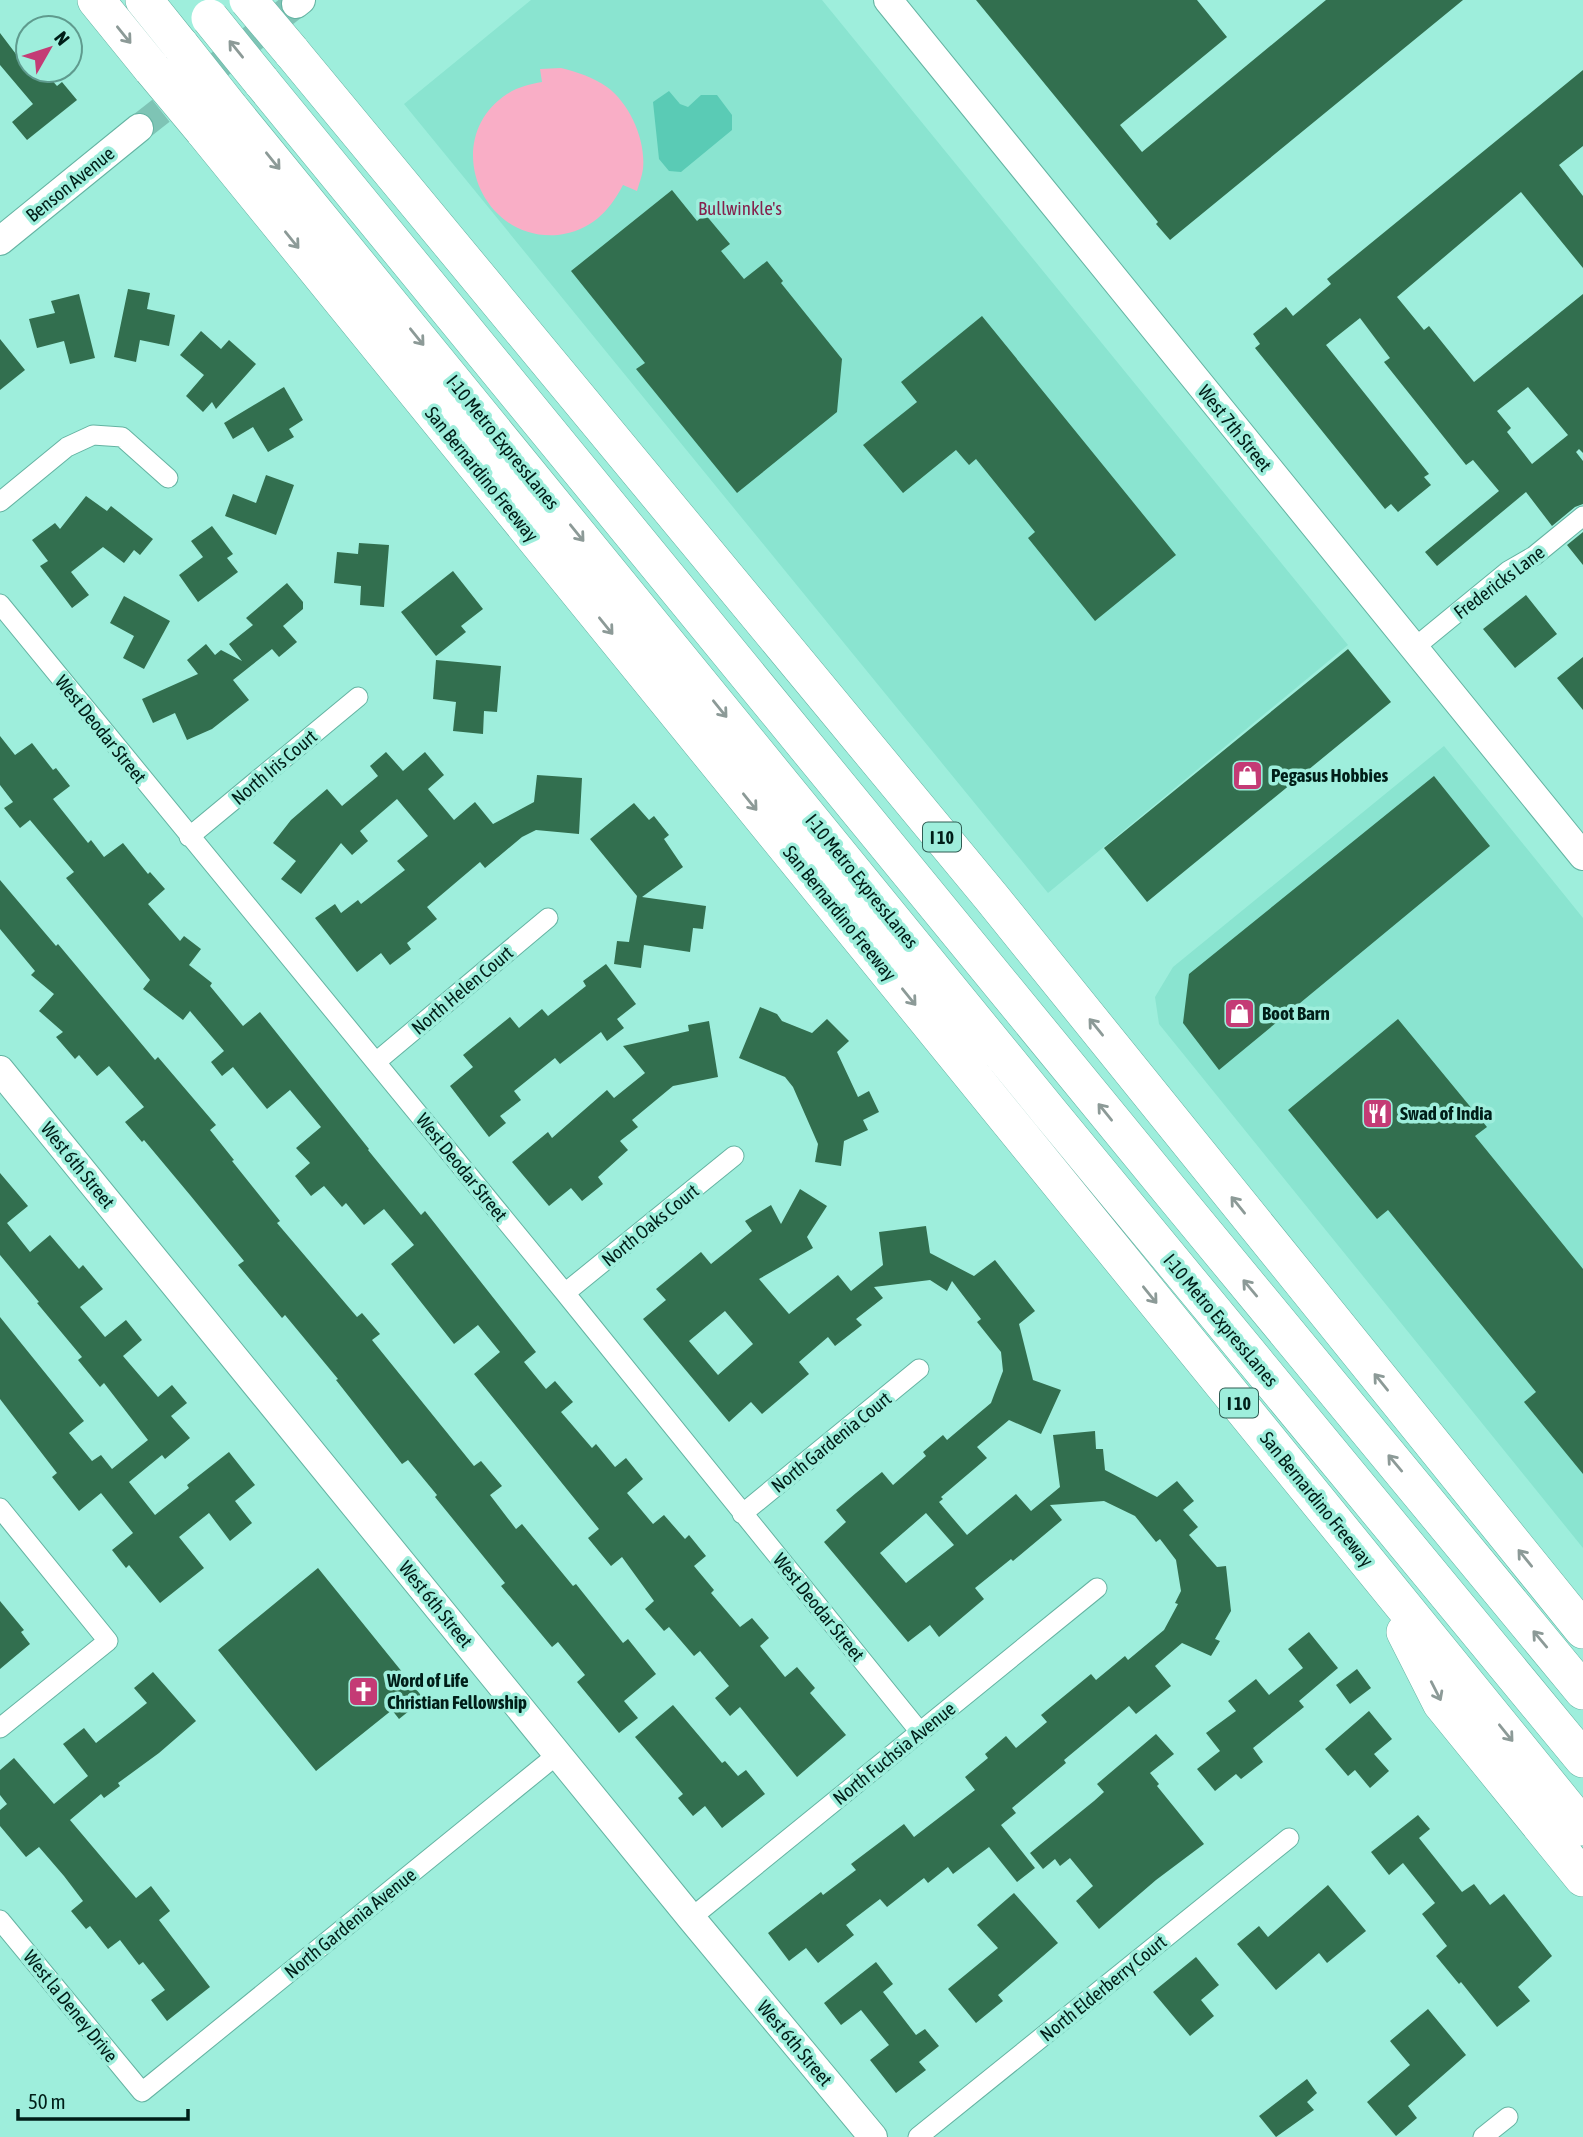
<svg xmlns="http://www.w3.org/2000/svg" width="1583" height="2137" font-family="'Asap Condensed',sans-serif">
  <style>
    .built { fill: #8ae4d0 }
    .green { fill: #f9aec6 }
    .water { fill: #5acbb5 }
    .building { fill: #326f4f; fill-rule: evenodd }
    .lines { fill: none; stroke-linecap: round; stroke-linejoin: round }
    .secondary-tunnel { stroke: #7ec4b5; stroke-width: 28; stroke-dasharray: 28 14; stroke-linecap: butt }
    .street-casing { stroke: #64b3a2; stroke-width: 21 }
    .secondary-casing { stroke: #64b3a2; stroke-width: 30 }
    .highway-casing { stroke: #64b3a2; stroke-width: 38 }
    .street { stroke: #fff; stroke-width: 19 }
    .secondary { stroke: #fff; stroke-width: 28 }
    .highway { stroke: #fff; stroke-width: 37 }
    .highway-bridge-casing { stroke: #64b3a2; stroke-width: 38; stroke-linecap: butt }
    .highway-bridge { stroke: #fff; stroke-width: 37 }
    .oneway { stroke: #8c9a97 }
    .labels { text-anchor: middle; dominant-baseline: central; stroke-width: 7; stroke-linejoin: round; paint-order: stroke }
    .shield { fill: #9eeedc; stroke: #2f5c53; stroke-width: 2 }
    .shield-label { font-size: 18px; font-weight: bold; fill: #001e18 }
    .street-label { font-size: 19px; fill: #001e18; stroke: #9eeedc }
    .park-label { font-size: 19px; fill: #85224d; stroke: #9eeedc }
    .poi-label { font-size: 19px; font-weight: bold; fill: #001e18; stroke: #9eeedc; text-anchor: start }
  </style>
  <rect width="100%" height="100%" fill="#9eeedc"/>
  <!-- built -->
  <path class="built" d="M531,0H822L1348,645L1048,893L404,104Z
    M1444,746L1583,918V1548L1159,1024L1155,997L1173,967Z"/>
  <!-- green -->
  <path class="green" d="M561,68C577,72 593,77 607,87C630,104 646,140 643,169C642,176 639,184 637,191L623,185C609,212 590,231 558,235C480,242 440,138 507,94C518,87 530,84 542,82L540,69Z"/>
  <!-- water -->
  <path class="water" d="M669,91L680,104L688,107L701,95H717L732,115V130L681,172L669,171L659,159L653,102Z"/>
  <!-- building -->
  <path class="building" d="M976,0H1197L1227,37L1120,125L1142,152L1326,0H1463L1170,240L1156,224L1158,222Z
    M0,33L28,70H43L57,86L62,82L77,100L27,140L12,122L33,104L0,65Z
    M1583,70V146L1559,165L1583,196V268L1521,192L1397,297L1424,330L1429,326L1474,382L1583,294V453L1579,449L1576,452L1583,461V504L1575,507L1552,526L1526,492L1437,566L1425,552L1499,491L1473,460L1466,465L1431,421L1384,362L1390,358L1360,318L1326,345L1429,474L1424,477L1431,485L1398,512L1391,504L1385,509L1255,348L1260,344L1253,334L1286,307L1293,316L1331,284L1327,279ZM1528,387L1568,435L1532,464L1507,432L1511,428L1497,411Z
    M672,190L697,221L705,214L730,244L721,251L744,279L767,261L783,281L781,283L842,359L837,412L737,493L636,369L645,363L571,271Z
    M128,289L150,293L147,309L175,315L169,346L140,340L136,362L114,357Z
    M79,294L95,358L70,364L64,341L37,348L29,319L55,313L51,301Z
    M982,316L1176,555L1095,621L1028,538L1035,532L976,459L969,465L956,450L903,493L863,445L917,402L901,382Z
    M201,331L221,349L229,340L256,364L216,409L212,402L203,412L186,396L204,375L180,355Z
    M0,339L25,370L0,390Z
    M284,387L303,420L289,429L294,437L268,452L253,427L233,439L224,423Z
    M266,475L294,485L276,535L225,516L233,494L256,503Z
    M86,496L107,511L111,506L153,539L140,555L134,550L124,563L103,547L71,572L89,595L72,608L40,566L48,561L32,540L55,523L60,529Z
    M212,526L233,554L227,558L238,572L198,602L179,575L203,557L191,541Z
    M1583,532V565L1567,545Z
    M359,543L389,545L384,607L360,605L361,586L334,583L337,552L358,554Z
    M453,571L483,609L461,626L466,632L436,656L401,612Z
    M287,583L303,602V609L283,626L297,642L279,657L272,649L233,680L249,700L212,729L187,740L175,713L153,723L142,699L198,674L187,660L206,644L215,655L221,650L242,661L229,644L253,625L246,618Z
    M1526,595L1557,634L1515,668L1483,629Z
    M124,596L170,621L144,669L123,658L134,636L110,623Z
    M1348,649L1391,702L1147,902L1104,848Z
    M1583,657V710L1557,678Z
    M436,660L501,666L497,712L484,711L483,734L453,731L456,702L433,699Z
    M0,736L15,755L32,743L53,770L56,768L70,786L53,799L88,843L91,840L104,857L123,843L148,874L150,872L165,889L148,904L180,941L184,936L201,949L189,965L212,983L210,986L243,1026L260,1012L369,1149L368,1150L421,1215L425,1211L536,1352L524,1362L546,1389L555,1381L573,1402L561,1412L592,1448L596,1444L615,1467L626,1458L643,1479L627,1493L653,1524L664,1515L685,1539L689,1535L706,1556L694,1566L714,1590L711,1593L740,1627L752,1618L769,1638L760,1646L785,1677L797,1667L815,1688L810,1693L846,1735L797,1777L740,1707L730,1716L715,1698L729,1686L700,1651L694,1656L669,1627L664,1631L645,1609L654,1601L622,1557L611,1566L588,1538L599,1529L474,1374L500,1352L478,1325L454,1344L391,1264L414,1245L384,1209L364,1225L346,1203L342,1207L324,1186L311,1196L295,1176L310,1163L296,1148L321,1127L290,1090L267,1109L233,1067L222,1076L211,1062L224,1051L190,1011L183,1020L143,989L150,980L66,878L74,872L30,820L20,828L4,808L13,802L0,785Z
    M386,752L403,771L425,752L444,775L428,789L454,820L475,802L493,824L534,802L537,775L582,778L579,834L536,830L522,837L485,868L480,862L427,907L437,919L407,943L411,949L390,965L381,953L357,972L315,918L335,904L341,913L358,900L361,904L405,870L397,861L428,836L397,799L360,831L368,841L352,855L341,843L301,894L281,879L296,861L273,843L291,820L327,789L342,806L378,776L370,766Z
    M1434,776L1490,846L1219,1070L1183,1023L1189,974Z
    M634,803L649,820L654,816L669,835L664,839L683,867L642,897L706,906L703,929L693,928L690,952L644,945L641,968L614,964L617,941L629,942L637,896L590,839Z
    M0,880L56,946L58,944L155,1060L158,1057L216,1125L210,1130L234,1160L232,1161L280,1221L277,1223L357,1317L362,1313L380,1334L372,1340L474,1466L481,1461L502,1486L490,1495L516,1529L522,1524L573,1586L576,1584L623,1643L628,1639L656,1674L624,1701L638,1718L619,1733L577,1682L585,1675L558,1642L552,1647L522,1611L501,1586L505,1583L435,1497L437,1495L408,1460L402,1464L336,1380L338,1379L285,1315L282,1318L238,1265L244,1261L190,1195L144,1140L142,1142L125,1122L144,1107L109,1066L97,1076L79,1055L75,1059L56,1037L63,1032L39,1011L54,994L31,975L35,971L0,929Z
    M606,964L636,1004L617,1019L624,1028L607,1041L601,1032L560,1064L555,1058L514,1091L521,1100L500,1116L506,1123L489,1137L450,1086L473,1067L463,1055L510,1017L519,1028L542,1009L548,1016L586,986L583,981Z
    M760,1007L777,1014L782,1021L812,1033L827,1019L849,1041L837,1052L858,1097L869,1091L879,1112L863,1120L868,1130L844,1141L841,1166L815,1162L818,1144L793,1087L785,1077L739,1058Z
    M1398,1019L1487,1127L1475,1136L1583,1269V1474L1524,1402L1536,1392L1388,1210L1377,1219L1288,1110Z
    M709,1021L718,1077L673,1086L632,1120L638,1127L620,1141L628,1150L598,1177L603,1184L582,1201L571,1188L549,1206L512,1162L548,1132L552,1138L607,1090L614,1098L645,1073L623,1046L689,1031L688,1025Z
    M0,1173L28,1206L7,1223L30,1252L50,1235L79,1269L83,1265L103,1289L80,1307L105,1337L126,1320L142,1340L123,1356L158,1397L172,1385L187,1403L171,1416L190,1438L165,1459L162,1455L129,1482L155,1515L189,1488L187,1485L229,1452L255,1485L235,1501L252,1523L230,1541L209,1513L179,1537L204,1568L160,1603L129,1565L126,1568L112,1550L133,1533L101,1493L79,1511L52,1477L57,1473L0,1399V1317L84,1421L69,1433L92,1461L101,1455L112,1469L148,1440L104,1383L100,1387L78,1360L82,1357L37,1303L39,1302L0,1255Z
    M800,1189L827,1206L807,1237L813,1248L759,1279L789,1314L838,1275L851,1291L883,1265L879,1232L926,1226L930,1253L974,1276L995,1260L1035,1311L1019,1324L1033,1380L1061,1390L1041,1434L1009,1420L977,1447L987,1458L941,1497L943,1499L939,1502L967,1535L1016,1494L1031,1511L1060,1487L1053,1435L1095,1431L1096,1449H1103L1105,1470L1157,1497L1177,1481L1194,1501L1183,1510L1198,1527L1189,1535L1217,1567L1226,1566L1231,1611L1215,1639L1220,1641L1211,1656L1182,1643L1155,1666L1171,1686L1136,1714L1129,1706L1064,1760L1066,1763L1012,1808L1016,1813L1001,1825L1035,1868L1017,1882L989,1847L953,1874L948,1867L928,1883L924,1878L887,1907L880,1899L846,1925L854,1935L818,1963L806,1948L789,1961L768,1933L821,1892L823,1895L856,1870L851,1864L904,1824L914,1837L975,1790L965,1777L988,1758L985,1754L1006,1736L1016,1748L1047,1722L1041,1715L1091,1674L1096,1680L1125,1656L1128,1660L1164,1630L1178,1604L1175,1603L1181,1591L1176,1560L1160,1539L1156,1542L1135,1516L1104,1501L1050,1505L1062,1520L1013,1561L1011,1559L975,1588L984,1599L939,1637L930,1625L908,1642L824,1542L846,1522L836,1510L856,1493L882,1472L893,1485L926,1456L923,1452L943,1435L947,1440L991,1403L1003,1371L1001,1352L977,1322L981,1319L952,1281L947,1291L930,1280L874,1287L883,1298L856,1319L862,1325L835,1346L828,1337L799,1362L809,1374L762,1414L751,1402L729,1422L643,1319L666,1300L656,1289L678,1271L701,1252L711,1264L752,1231L745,1221L771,1205L781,1224ZM725,1311L753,1344L718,1375L689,1341ZM926,1513L954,1545L906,1583L880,1553Z
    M318,1568L424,1699L399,1719L392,1710L316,1771L218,1650Z
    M0,1601L24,1630L21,1632L30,1644L0,1669Z
    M1309,1632L1338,1668L1299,1701L1304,1707L1253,1748L1263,1762L1241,1779L1236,1774L1215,1791L1197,1769L1220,1751L1206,1733L1236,1711L1228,1701L1256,1679L1269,1695L1303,1668L1288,1649Z
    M1357,1669L1371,1688L1350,1704L1336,1685Z
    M153,1672L196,1721L159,1753L118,1783L120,1786L104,1798L101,1794L70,1820L136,1898L151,1886L170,1911L159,1920L210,1987L167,2021L151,2000L165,1990L143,1962L139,1965L120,1940L108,1949L90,1926L86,1929L71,1911L83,1901L64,1876L39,1847L26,1857L0,1826V1810L7,1804L0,1795V1770L14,1758L54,1804L88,1776L63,1744L84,1728L96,1743L127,1719L147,1703L134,1688Z
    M673,1705L722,1763L725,1761L738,1776L746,1770L765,1794L722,1828L705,1806L693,1816L678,1798L683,1794L635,1737Z
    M1369,1711L1392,1739L1374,1754L1389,1771L1370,1788L1355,1770L1348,1776L1325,1749Z
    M1156,1734L1174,1754L1150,1773L1159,1784L1157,1786L1204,1844L1156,1880L1099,1929L1076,1901L1093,1886L1070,1858L1060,1866L1055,1859L1043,1869L1030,1853L1094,1801L1104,1792L1097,1784Z
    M1418,1815L1430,1829L1419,1838L1462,1892L1474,1884L1490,1905L1504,1894L1552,1956L1518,1987L1530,2001L1497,2027L1461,1982L1459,1984L1436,1956L1447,1946L1422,1914L1435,1903L1403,1863L1389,1875L1371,1852Z
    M1328,1885L1366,1931L1327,1963L1319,1953L1276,1990L1237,1944L1259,1926L1268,1937Z
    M1014,1893L1058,1943L998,1995L1003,2001L976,2023L948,1989L998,1948L977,1925Z
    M1196,1957L1219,1985L1201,2000L1214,2016L1190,2036L1153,1992Z
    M876,1962L893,1984L883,1992L916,2035L925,2029L939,2046L919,2062L926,2070L896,2093L870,2060L889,2045L861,2010L841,2025L824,2003Z
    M1428,2009L1466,2055L1408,2106L1417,2118L1396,2136L1367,2102L1410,2065L1390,2041Z
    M1307,2079L1317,2093L1307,2102L1314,2110L1276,2137L1259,2116Z"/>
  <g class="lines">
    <!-- secondary-tunnel -->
    <path class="secondary-tunnel" d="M139,128L296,4"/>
    <defs>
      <path id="street" d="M0,502L67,447L93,435L122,437L168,478
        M0,604L565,1293L920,1732
        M1414,648L1508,571L1534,556L1583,516
        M189,837L358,697
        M376,1062L548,918
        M565,1293L734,1156
        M0,1508L108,1641L0,1728
        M742,1514L919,1369
        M691,1918L1097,1588
        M0,1920L142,2092L558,1754
        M918,2137L1289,1838
        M1483,2137L1508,2117"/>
      <path id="secondary" d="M888,0L1583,856
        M296,4L301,0
        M0,241L139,128
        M0,1070L691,1918L873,2137"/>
      <path id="highway" d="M96,0L152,69
        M144,0L181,46
        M291,51L992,898L1583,1630
        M261,81L1176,1198L1583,1691
        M230,108L1051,1114L1583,1759
        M203,130L1583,1827
        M1405,1632L1441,1703L1583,1878"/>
    </defs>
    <!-- street casing -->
    <use href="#street" class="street-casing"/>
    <!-- secondary casing -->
    <use href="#secondary" class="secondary-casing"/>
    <!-- highway casing -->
    <use href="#highway" class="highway-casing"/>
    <!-- street -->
    <use href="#street" class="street"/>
    <!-- secondary -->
    <use href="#secondary" class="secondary"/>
    <!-- highway -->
    <use href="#highway" class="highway"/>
    <defs>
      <path id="highway-bridge" d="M248,0L291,51
        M210,18L261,81
        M181,46L230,108
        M152,69L203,130"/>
    </defs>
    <!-- highway-bridge casing -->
    <use href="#highway-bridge" class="highway-bridge-casing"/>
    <!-- highway-bridge -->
    <use href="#highway-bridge" class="highway-bridge"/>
  </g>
  <!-- one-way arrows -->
  <defs><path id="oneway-shaft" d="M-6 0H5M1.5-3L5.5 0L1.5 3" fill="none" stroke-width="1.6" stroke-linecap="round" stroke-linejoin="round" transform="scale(1.75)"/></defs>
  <g class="oneway">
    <use href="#oneway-shaft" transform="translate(124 35) rotate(51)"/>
    <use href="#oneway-shaft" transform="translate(236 49) rotate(-129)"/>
    <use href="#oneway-shaft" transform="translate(273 161) rotate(51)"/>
    <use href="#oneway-shaft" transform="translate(292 240) rotate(51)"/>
    <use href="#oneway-shaft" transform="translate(417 337) rotate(51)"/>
    <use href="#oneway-shaft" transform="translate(577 533) rotate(51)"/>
    <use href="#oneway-shaft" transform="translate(606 626) rotate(51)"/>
    <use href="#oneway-shaft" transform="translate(720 709) rotate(51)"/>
    <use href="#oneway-shaft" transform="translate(750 802) rotate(51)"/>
    <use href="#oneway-shaft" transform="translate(909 997) rotate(51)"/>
    <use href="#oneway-shaft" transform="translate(1096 1027) rotate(-129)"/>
    <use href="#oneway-shaft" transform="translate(1105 1112) rotate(-129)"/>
    <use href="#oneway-shaft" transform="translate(1238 1205) rotate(-129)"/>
    <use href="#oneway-shaft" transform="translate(1250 1288) rotate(-130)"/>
    <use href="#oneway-shaft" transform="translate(1150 1295) rotate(51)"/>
    <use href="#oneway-shaft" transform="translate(1381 1382) rotate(-129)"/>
    <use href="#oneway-shaft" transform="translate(1395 1463) rotate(-130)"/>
    <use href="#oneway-shaft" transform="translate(1525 1558) rotate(-129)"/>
    <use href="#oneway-shaft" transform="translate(1540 1639) rotate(-130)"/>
    <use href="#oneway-shaft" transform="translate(1436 1691) rotate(63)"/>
    <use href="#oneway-shaft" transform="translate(1506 1733) rotate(51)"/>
  </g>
  <!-- icons -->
  <defs>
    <symbol id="shop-square" viewBox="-11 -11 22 22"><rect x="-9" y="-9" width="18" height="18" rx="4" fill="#c43b75" stroke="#9eeedc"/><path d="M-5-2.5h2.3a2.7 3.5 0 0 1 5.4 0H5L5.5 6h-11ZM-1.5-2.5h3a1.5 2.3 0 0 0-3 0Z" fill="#fff"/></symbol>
    <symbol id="restaurant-square" viewBox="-11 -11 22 22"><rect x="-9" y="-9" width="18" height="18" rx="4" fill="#c43b75" stroke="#9eeedc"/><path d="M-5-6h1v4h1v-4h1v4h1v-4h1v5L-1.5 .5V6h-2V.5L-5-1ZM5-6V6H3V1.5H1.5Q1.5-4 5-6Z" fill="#fff"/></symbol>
    <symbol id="church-square" viewBox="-11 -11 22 22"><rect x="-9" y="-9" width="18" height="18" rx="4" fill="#c43b75" stroke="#9eeedc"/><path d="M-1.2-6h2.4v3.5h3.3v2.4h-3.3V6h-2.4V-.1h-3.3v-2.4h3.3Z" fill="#fff"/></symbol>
  </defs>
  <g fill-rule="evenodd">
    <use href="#shop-square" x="1230" y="758" width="35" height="35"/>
    <use href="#shop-square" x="1222" y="996" width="35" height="35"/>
    <use href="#restaurant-square" x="1360" y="1096" width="35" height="35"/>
    <use href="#church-square" x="346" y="1674" width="35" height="35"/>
  </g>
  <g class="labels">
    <!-- shield labels -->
    <g class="shield">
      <rect x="923" y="822.5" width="38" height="29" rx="5"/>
      <rect x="1220" y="1388.5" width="38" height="29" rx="5"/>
    </g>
    <g class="shield-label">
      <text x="942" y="837">I 10</text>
      <text x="1239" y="1403">I 10</text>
    </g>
    <!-- street labels -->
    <g class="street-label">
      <text transform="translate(70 184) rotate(-39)">Benson Avenue</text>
      <text transform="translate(1235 428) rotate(51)">West 7th Street</text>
      <text transform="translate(503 442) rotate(51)">I-10 Metro ExpressLanes</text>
      <text transform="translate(482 474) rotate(51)">San Bernardino Freeway</text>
      <text transform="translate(1499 582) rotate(-37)">Fredericks Lane</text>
      <text transform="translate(101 729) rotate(51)">West Deodar Street</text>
      <text transform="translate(274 767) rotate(-40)">North Iris Court</text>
      <text transform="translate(862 881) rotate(51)">I-10 Metro ExpressLanes</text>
      <text transform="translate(840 913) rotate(51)">San Bernardino Freeway</text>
      <text transform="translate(462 990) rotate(-40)">North Helen Court</text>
      <text transform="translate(78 1165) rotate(51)">West 6th Street</text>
      <text transform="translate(462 1167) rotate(51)">West Deodar Street</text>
      <text transform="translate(650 1225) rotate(-39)">North Oaks Court</text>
      <text transform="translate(1221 1320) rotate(50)">I-10 Metro ExpressLanes</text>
      <text transform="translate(831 1442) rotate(-39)">North Gardenia Court</text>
      <text transform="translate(1317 1499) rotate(51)">San Bernardino Freeway</text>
      <text transform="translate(436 1604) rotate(51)">West 6th Street</text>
      <text transform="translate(819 1607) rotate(51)">West Deodar Street</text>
      <text transform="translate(894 1753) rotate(-39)">North Fuchsia Avenue</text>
      <text transform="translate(350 1923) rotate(-39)">North Gardenia Avenue</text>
      <text transform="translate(1103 1988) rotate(-39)">North Elderberry Court</text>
      <text transform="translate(71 2006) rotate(51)">West la Deney Drive</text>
      <text transform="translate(795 2043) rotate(50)">West 6th Street</text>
    </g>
    <!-- park labels -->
    <g class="park-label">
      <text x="740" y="208">Bullwinkle's</text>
    </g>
    <!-- poi labels -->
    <g class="poi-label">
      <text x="1271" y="775">Pegasus Hobbies</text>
      <text x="1262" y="1013">Boot Barn</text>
      <text x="1400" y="1113">Swad of India</text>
      <text x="387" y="1680">Word of Life<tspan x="387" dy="22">Christian Fellowship</tspan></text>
    </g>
  </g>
  <!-- north arrow -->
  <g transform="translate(49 49) rotate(51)"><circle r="33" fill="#9eeedc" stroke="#5f9b8e" stroke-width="2"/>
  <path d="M0-5L12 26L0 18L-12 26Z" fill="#c43b75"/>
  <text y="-10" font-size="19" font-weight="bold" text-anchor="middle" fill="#001e18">N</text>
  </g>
  <!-- scale -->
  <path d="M18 2109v10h170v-10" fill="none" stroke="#001e18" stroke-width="3.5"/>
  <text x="28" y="2109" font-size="21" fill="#001e18" stroke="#9eeedc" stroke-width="5" paint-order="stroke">50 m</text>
</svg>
